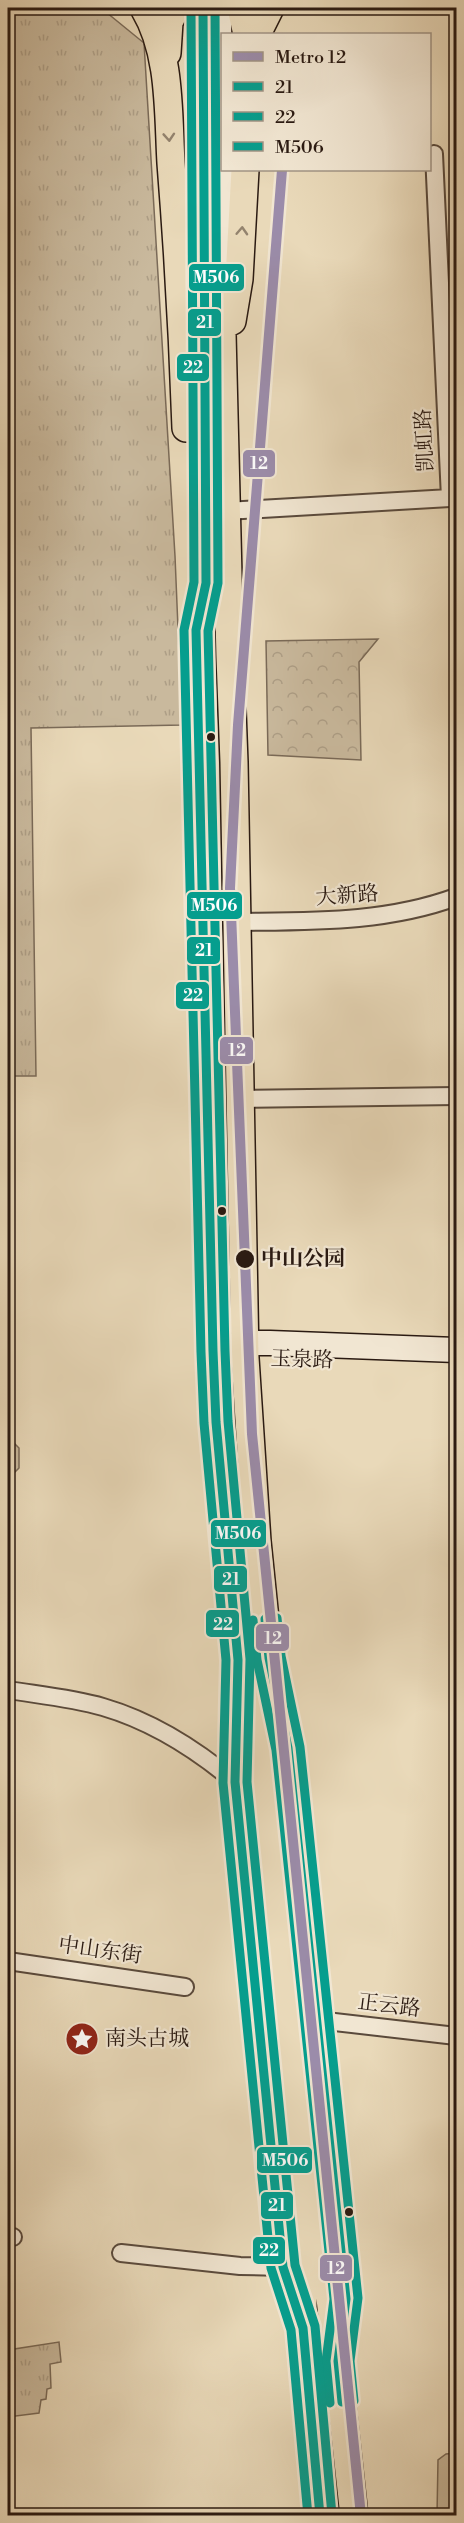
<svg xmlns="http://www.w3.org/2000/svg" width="464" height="2523" font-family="'Libre Bodoni','Noto Serif SC',serif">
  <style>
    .green { fill: #c9b99d; stroke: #7a6a58; stroke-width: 1.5 }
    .forest { fill: url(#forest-crowns); stroke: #7a6a58; stroke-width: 1.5 }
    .park { fill: url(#park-tufts); stroke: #7a6a58; stroke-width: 1.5 }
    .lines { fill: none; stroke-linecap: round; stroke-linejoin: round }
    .street-casing { stroke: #5a4a3c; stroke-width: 20 }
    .secondary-casing { stroke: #2a1a12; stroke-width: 27 }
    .primary-casing { stroke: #2a1a12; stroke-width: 30 }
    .street { stroke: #f1e6d2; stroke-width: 16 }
    .secondary { stroke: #f1e6d2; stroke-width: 24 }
    .primary { stroke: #e9d9b9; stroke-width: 27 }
    .bus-1-casing { stroke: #f1e6d2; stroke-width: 14 }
    .bus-2-casing { stroke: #f1e6d2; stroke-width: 14 }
    .bus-3-casing { stroke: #f1e6d2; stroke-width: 14 }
    .bus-1 { stroke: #059e8e; stroke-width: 9 }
    .bus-2 { stroke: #059e8e; stroke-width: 9 }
    .bus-3 { stroke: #059e8e; stroke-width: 9 }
    .metro-1-casing { stroke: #f1e6d2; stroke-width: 15 }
    .metro-1 { stroke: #9b8caa; stroke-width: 10 }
    .oneway { stroke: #93836e }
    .bus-dot { fill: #2a1a12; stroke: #f1e6d2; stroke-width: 2 }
    .labels { text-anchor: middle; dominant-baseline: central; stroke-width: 4.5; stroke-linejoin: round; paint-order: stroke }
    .street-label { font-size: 21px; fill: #2a1a12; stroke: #f1e6d2 }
    .stop-label { font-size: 21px; font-weight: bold; fill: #2a1a12; stroke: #f1e6d2; text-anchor: start }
    .poi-label { font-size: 21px; fill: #2a1a12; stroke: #f1e6d2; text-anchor: start }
    .line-badge { stroke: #f1e6d2; stroke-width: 2 }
    .badge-label { font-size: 16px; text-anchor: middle; font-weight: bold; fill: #fff }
  </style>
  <defs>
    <pattern id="forest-crowns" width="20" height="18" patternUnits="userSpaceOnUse" patternTransform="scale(1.5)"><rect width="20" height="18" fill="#c9b99d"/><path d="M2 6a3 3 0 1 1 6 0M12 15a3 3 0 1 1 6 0" fill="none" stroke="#ad9e86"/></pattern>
    <pattern id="park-tufts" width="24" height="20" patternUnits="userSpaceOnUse" patternTransform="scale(1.5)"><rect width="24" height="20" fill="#c9b99d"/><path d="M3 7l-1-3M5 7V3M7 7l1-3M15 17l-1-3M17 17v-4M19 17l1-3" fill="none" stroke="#ad9e86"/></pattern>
  </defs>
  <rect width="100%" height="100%" fill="#e9d9b9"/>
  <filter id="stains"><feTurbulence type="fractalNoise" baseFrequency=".00333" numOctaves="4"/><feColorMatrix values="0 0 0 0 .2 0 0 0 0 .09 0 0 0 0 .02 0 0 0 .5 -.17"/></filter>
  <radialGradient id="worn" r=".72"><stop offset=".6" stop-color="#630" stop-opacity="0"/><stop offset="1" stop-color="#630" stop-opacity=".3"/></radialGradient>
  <!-- green -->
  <path class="green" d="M456,2453V2515H437L438,2460L446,2454Z"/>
  <!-- forest -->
  <path class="forest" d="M378,639L359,662L361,760L268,755L266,641Z"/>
  <!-- park -->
  <path class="park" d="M38,8H101L144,43L175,556L182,725L31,728L36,1076H8V13Z
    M8,1437L19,1448V1468L8,1479Z
    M59,2342L61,2362L50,2364L51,2388L47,2389L46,2399L41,2400L39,2413L8,2417V2350Z"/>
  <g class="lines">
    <defs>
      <path id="street" d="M226,511L450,498L434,154
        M237,922C312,921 385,923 456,897
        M240,1099L456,1096
        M8,1690C39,1695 72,1698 103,1707C151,1721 197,1750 235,1782
        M8,1961L185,1987
        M317,2020L456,2036
        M8,2237H13
        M121,2253L240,2266L283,2267"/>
      <path id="secondary" d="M219,8L221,292
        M202,292L203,8
        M213,1351L245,1343H270L456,1350
        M277,1694L288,1748L346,2299L341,2341
        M236,1704L235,1782L283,2267L300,2319"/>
      <path id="primary" d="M144,8C171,53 168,112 171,163C178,251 183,339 186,428
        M241,8L247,34
        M257,34L270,8
        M167,53L169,22L176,8
        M202,292L206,583L196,630L197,739L216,1422L236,1640L246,1708L303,2263V2328L320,2516
        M221,293L230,657L234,762L245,1358L257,1541L269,1658L271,1762L354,2516
        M232,321L239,279L245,170"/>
    </defs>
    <!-- street casing -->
    <use href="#street" class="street-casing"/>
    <!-- secondary casing -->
    <use href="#secondary" class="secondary-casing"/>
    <!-- primary casing -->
    <use href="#primary" class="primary-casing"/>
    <!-- street -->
    <use href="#street" class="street"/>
    <!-- secondary -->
    <use href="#secondary" class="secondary"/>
    <!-- primary -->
    <use href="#primary" class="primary"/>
    <defs>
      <path id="bus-1" d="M203,8L206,583L196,630L213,1351L216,1422L238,1660L235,1782L283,2267L303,2328L320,2516
        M265,1619L269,1658L288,1748L346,2299L338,2361L342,2402"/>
      <path id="bus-2" d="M191,8L194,582L184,630L201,1352L204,1423L226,1660L223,1783L271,2268L291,2330L308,2516
        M253,1620L257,1660L276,1750L334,2299L326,2361L330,2403"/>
      <path id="bus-3" d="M215,8L218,583L208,631L225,1351L228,1421L250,1659L247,1782L295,2265L315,2326L332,2515
        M277,1618L281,1656L300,1747L358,2298L350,2361L354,2401"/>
    </defs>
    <!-- bus-1 casing -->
    <use href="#bus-1" class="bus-1-casing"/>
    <!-- bus-2 casing -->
    <use href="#bus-2" class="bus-2-casing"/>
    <!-- bus-3 casing -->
    <use href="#bus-3" class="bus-3-casing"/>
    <!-- bus-1 -->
    <use href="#bus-1" class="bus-1"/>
    <!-- bus-2 -->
    <use href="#bus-2" class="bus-2"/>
    <!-- bus-3 -->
    <use href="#bus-3" class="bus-3"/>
    <defs>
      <path id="metro-1" d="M282,170L238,725L230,888L252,1434L361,2516"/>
    </defs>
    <!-- metro-1 casing -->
    <use href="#metro-1" class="metro-1-casing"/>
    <!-- metro-1 -->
    <use href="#metro-1" class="metro-1"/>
  </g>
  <!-- one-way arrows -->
  <defs><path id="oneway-chevron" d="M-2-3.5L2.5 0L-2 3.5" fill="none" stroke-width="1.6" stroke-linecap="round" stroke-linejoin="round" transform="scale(1.5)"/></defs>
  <g class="oneway">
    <use href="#oneway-chevron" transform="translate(169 137) rotate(86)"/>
    <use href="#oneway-chevron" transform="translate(242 231) rotate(-87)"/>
  </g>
  <!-- icons -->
  <defs>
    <symbol id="sight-disc" viewBox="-11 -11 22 22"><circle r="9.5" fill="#8f2418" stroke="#f1e6d2"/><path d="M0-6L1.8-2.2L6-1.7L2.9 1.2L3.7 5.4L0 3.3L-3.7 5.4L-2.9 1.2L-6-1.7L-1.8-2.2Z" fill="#fff"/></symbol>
  </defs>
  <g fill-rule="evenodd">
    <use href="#sight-disc" x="63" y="2020" width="38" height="38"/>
  </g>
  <!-- markers -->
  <g class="bus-dot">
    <circle cx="211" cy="737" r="5"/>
    <circle cx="222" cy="1211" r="5"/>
    <circle cx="245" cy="1259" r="10"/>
    <circle cx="349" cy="2212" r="5"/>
  </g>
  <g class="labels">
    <!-- street labels -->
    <g class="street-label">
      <text transform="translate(425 440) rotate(-93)">凯虹路</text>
      <text transform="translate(347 896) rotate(-4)">大新路</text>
      <text transform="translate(302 1360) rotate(2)">玉泉路</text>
      <text transform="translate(100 1951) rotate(8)">中山东街</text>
      <text transform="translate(389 2006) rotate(7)">正云路</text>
    </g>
    <!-- stop labels -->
    <g class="stop-label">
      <text x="261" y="1259">中山公园</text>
    </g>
    <!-- poi labels -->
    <g class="poi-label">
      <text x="105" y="2039">南头古城</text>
    </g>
  </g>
  <g class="line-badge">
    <rect x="188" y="263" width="57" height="29" rx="6" fill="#059e8e"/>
    <rect x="187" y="308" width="35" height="29" rx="6" fill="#059e8e"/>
    <rect x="176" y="353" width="34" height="29" rx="6" fill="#059e8e"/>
    <rect x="242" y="449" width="34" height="29" rx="6" fill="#9b8caa"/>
    <rect x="186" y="891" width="57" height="29" rx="6" fill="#059e8e"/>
    <rect x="186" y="936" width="35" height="29" rx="6" fill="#059e8e"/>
    <rect x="175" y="981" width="35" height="29" rx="6" fill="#059e8e"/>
    <rect x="219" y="1036" width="35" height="29" rx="6" fill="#9b8caa"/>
    <rect x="210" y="1519" width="57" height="29" rx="6" fill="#059e8e"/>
    <rect x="213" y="1565" width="35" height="28" rx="6" fill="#059e8e"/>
    <rect x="205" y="1609" width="35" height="29" rx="6" fill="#059e8e"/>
    <rect x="255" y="1623" width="35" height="29" rx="6" fill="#9b8caa"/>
    <rect x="256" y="2146" width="57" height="28" rx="6" fill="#059e8e"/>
    <rect x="260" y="2191" width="34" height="29" rx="6" fill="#059e8e"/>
    <rect x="252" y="2236" width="34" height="29" rx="6" fill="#059e8e"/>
    <rect x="319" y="2254" width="34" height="28" rx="6" fill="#9b8caa"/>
  </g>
  <g class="badge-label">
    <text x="216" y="283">M506</text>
    <text x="205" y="328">21</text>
    <text x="193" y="373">22</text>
    <text x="259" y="469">12</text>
    <text x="214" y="911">M506</text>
    <text x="204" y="956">21</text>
    <text x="193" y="1001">22</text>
    <text x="237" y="1056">12</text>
    <text x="238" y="1539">M506</text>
    <text x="231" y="1585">21</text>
    <text x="223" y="1630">22</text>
    <text x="273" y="1644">12</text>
    <text x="285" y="2166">M506</text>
    <text x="277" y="2211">21</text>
    <text x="269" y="2256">22</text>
    <text x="336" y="2274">12</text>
  </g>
  <!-- margin -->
  <rect width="464" height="2523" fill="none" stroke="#e9d9b9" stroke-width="30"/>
  <rect x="9" y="9" width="446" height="2505" fill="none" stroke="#2a1a12" stroke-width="3"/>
  <rect x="15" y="15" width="434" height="2493" fill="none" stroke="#2a1a12" stroke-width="1.5"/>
  <!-- legend -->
  <rect x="221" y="33" width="210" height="138" fill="#f1e6d2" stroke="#a19485" stroke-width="1.5"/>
  <rect x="233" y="52" width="30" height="9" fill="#9b8caa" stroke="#a19485" stroke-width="1.5"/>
  <text x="275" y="63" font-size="18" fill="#2a1a12">Metro 12</text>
  <rect x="233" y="82" width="30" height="9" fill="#059e8e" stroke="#a19485" stroke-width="1.5"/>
  <text x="275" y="93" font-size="18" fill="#2a1a12">21</text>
  <rect x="233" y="112" width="30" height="9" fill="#059e8e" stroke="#a19485" stroke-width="1.5"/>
  <text x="275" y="123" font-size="18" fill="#2a1a12">22</text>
  <rect x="233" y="142" width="30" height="9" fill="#059e8e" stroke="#a19485" stroke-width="1.5"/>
  <text x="275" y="153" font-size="18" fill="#2a1a12">M506</text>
  <rect width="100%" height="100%" filter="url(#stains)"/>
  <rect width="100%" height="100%" fill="url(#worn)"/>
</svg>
